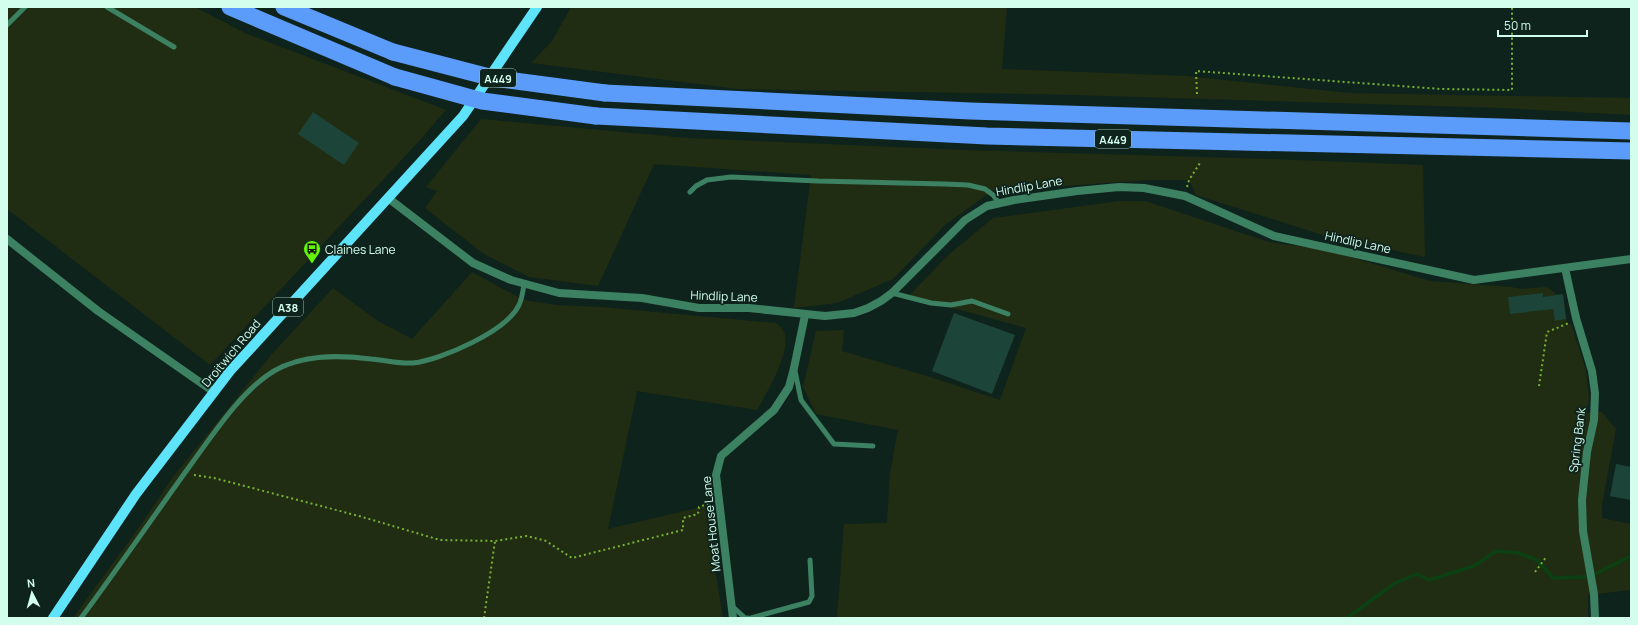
<svg xmlns="http://www.w3.org/2000/svg" width="1638" height="625" font-family="Manrope,sans-serif">
  <style>
    .green { fill: #202d12 }
    .lines { fill: none; stroke-linecap: round; stroke-linejoin: round }
    .stream { stroke: #0b4013; stroke-width: 3.5 }
    .building { fill: #1c4438 }
    .path { stroke: #78b233; stroke-width: 2; stroke-dasharray: 2 3; stroke-linecap: butt }
    .service { stroke: #3c8162; stroke-width: 5 }
    .minor { stroke: #3c8162; stroke-width: 8 }
    .tertiary { stroke: #3c8162; stroke-width: 8 }
    .primary { stroke: #5ee4fa; stroke-width: 10 }
    .trunk { stroke: #5b9bfa; stroke-width: 17 }
    .trunk-bridge { stroke: #5b9bfa; stroke-width: 17 }
    .labels { text-anchor: middle; dominant-baseline: central; stroke-width: 3.5; stroke-linejoin: round; paint-order: stroke }
    .shield { fill: #0f231d; stroke: #98bcaf; stroke-width: 1 }
    .shield-label { font-size: 11px; font-weight: bold; fill: #d3feee }
    .street-label { font-size: 12px; fill: #d3feee; stroke: #0f231d }
    .poi-label { font-size: 12px; fill: #d3feee; stroke: #0f231d; text-anchor: start }
  </style>
  <rect width="100%" height="100%" fill="#0f231d"/>
  <!-- green -->
  <path class="green" d="M7,7H195L245,33L446,110L421,139L210,365L7,209Z
    M571,7H1007L1002,69L1187,76L1349,93L1631,98V115L1502,108L1038,94L738,89L531,63L552,41Z
    M481,119L688,138L964,150L1269,159L1423,165L1425,257L1329,237L1196,195L1189,180H1148L992,191L945,225L893,279L837,303L794,308L811,175L654,164L598,286L529,277L484,254L425,208L437,191L426,187Z
    M1120,201H1145L1269,242L1313,248L1337,253L1430,281L1511,287L1522,289L1544,287L1549,288L1557,295L1563,294L1567,324H1571L1586,370L1589,398L1587,413L1602,412L1616,429L1602,505V518L1631,524V590L1588,595V618H837L844,524L887,523L890,473L898,430L816,414L803,387L816,331L844,330L842,351L927,376L1000,400L1026,328L909,296L947,256L993,218Z
    M472,272L518,297L529,301L557,305L601,307L776,323C778,325 781,327 783,330C794,348 766,394 757,410L637,391L608,529L705,506L723,618H73L138,529L173,477L271,355L333,288L378,321L412,339Z"/>
  <g class="lines">
    <!-- stream -->
    <path class="stream" d="M1595,574L1631,556
      M1347,618L1395,583L1417,574L1429,580L1474,566L1496,551L1518,553L1537,560L1553,578L1585,577"/>
  </g>
  <!-- building -->
  <path class="building" d="M313,112L359,143L344,165L298,134Z
    M1543,293V297L1563,294L1566,319L1555,321L1553,309L1510,314L1508,297Z
    M954,313L1015,335L992,394L932,371Z
    M1616,464L1631,467V500L1610,496Z"/>
  <g class="lines">
    <!-- path -->
    <path class="path" d="M1197,94L1196,71L1441,89L1512,90V7
      M1187,187L1189,180L1200,163
      M1539,386L1547,332L1569,323
      M194,475L214,478L359,516L440,540L495,541L527,536L546,541L572,558L683,530V518L698,514L699,507L710,503
      M1535,572L1547,556
      M484,618L495,541"/>
    <!-- service -->
    <path class="service" d="M107,7L174,47
      M7,25L25,7
      M690,192L696,186L707,180L731,177L818,181L944,184L968,185L985,189L993,195L999,203
      M892,293L931,303L951,305L972,301L1008,314
      M795,371L801,400L834,444L873,446
      M732,606L745,618H748
      M81,618C119,567 155,514 192,463C214,433 242,390 274,371C302,354 339,355 371,359C385,360 399,364 413,363C441,360 507,331 519,305C522,299 523,291 524,284
      M751,618L809,602L812,596L810,560"/>
    <!-- minor -->
    <path class="minor" d="M1565,268L1576,318L1592,371L1595,393L1594,420L1587,452L1582,500L1583,531L1594,594L1595,618
      M733,618L716,475L721,456L774,410L789,387L794,368L805,315"/>
    <!-- tertiary -->
    <path class="tertiary" d="M388,198L473,263L511,280L559,293L642,298L699,308H749L825,316L854,313L868,308L881,301L892,293L965,220L987,206L1014,200L1077,191L1119,187L1144,188L1185,196L1274,236L1474,280L1631,259
      M7,239L98,311L214,392"/>
    <!-- primary -->
    <path class="primary" d="M53,618L136,494L230,371L463,116L537,7"/>
    <!-- trunk -->
    <path class="trunk" d="M230,7L395,77
      M284,7L393,52
      M605,93L970,111L1631,131
      M596,116L987,136L1631,151"/>
    <!-- trunk-bridge -->
    <path class="trunk-bridge" d="M393,52L493,78L605,93
      M395,77L482,101L596,116"/>
  </g>
  <!-- icons -->
  <defs>
    <symbol id="bus-pin" viewBox="-11 -11 22 30"><path d="M0 17L-7.5 6A9.5 9.5 0 1 1 7.5 6Z" fill="#64f408" stroke="#0f231d"/><path d="M-5-6H5V4H4V6H2V4H-2V6H-4V4H-5ZM-3.5-4V0h7V-4ZM-3.5 1.2v1.5H-2V1.2ZM2 1.2v1.5H3.5V1.2Z" fill="#111"/></symbol>
  </defs>
  <g fill-rule="evenodd">
    <use href="#bus-pin" x="302" y="239" width="20" height="27"/>
  </g>
  <g class="labels">
    <!-- shield labels -->
    <g class="shield">
      <rect x="480" y="69" width="36" height="18" rx="3"/>
      <rect x="1095" y="130" width="36" height="18" rx="3"/>
      <rect x="273" y="298" width="30" height="18" rx="3"/>
    </g>
    <g class="shield-label">
      <text x="498" y="78">A449</text>
      <text x="1113" y="139">A449</text>
      <text x="288" y="307">A38</text>
    </g>
    <!-- street labels -->
    <g class="street-label">
      <text transform="translate(1029 186) rotate(-10)">Hindlip Lane</text>
      <text transform="translate(1358 242) rotate(12)">Hindlip Lane</text>
      <text transform="translate(724 296) rotate(2)">Hindlip Lane</text>
      <text transform="translate(231 353) rotate(-50)">Droitwich Road</text>
      <text transform="translate(1577 440) rotate(-83)">Spring Bank</text>
      <text transform="translate(711 524) rotate(-96)">Moat House Lane</text>
    </g>
    <!-- poi labels -->
    <g class="poi-label">
      <text x="325" y="249">Claines Lane</text>
    </g>
  </g>
  <!-- border -->
  <rect width="1638" height="625" fill="none" stroke="#d3feee" stroke-width="16"/>
  <!-- north arrow -->
  <g transform="translate(32 593) rotate(354)" stroke="#0f231d" stroke-width="3" paint-order="stroke">
  <path d="M0-3L7 15L0 10L-7 15Z" fill="#d3feee"/>
  <text y="-6" font-size="11" font-weight="bold" text-anchor="middle" fill="#d3feee">N</text>
  </g>
  <!-- scale -->
  <path d="M1498 30v6h89v-6" fill="none" stroke="#d3feee" stroke-width="2"/>
  <text x="1504" y="30" font-size="12" fill="#d3feee" stroke="#0f231d" stroke-width="3" paint-order="stroke">50 m</text>
</svg>
